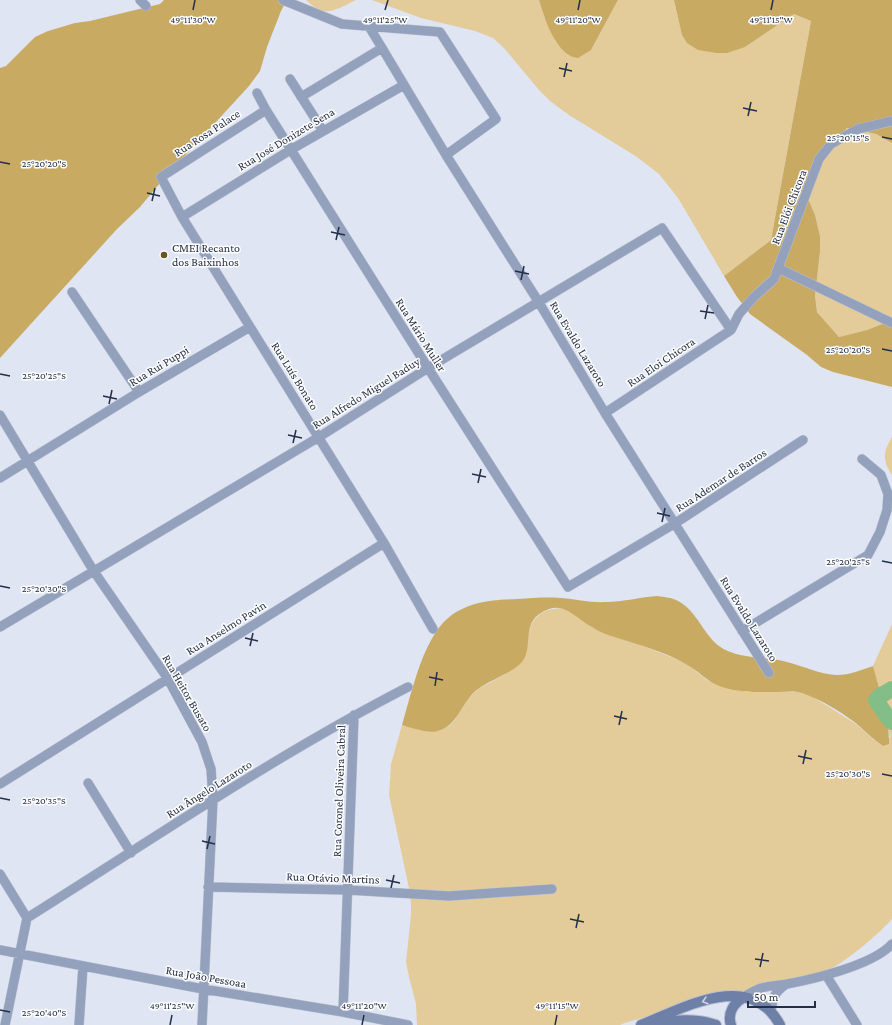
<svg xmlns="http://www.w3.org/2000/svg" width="892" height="1025" font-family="'Crimson Pro',serif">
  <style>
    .green { fill: #e3cc9a }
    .forest { fill: #c9aa63 }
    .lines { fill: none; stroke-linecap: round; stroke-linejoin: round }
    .river { stroke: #83bd87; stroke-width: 16 }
    .street-casing { stroke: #b9c0d1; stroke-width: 10 }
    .secondary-casing { stroke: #b9c0d1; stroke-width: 12 }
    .street { stroke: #94a1bd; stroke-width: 9 }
    .secondary { stroke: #6e7fa8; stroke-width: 10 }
    .oneway { stroke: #ccd2e1 }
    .ticks { fill: none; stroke: #232e48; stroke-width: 1.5 }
    .poi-dot { fill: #685322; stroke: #fff; stroke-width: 1.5 }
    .labels { text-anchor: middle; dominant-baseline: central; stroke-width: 3; stroke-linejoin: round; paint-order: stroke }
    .street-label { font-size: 12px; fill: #232e48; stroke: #fff }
    .poi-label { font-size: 12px; fill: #232e48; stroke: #fff; text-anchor: start }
    .ticks-label { font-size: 10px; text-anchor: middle; fill: #232e48; stroke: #fff; stroke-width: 3; stroke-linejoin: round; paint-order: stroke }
  </style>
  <rect width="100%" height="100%" fill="#dfe5f3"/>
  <!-- green -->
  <path class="green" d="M306,0H356C335,10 325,19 306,0Z
    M372,0H539L544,16L556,42L591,50L618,0H674L682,34L745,47L794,14L811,21L771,240L724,276L678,198L659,174L637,157L569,115L550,101L539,90L504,48L493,38L475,31L421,18Z
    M847,128L876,134L892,143V322L882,324L867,330L839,337L817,312L815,296L820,252V236L815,215L809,201L807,176Z
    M892,437V475C882,460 883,452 892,437Z
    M562,608L570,611L592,627L614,637L643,646L676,659L687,664L707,680L746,692H796L810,695L856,724L873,739L883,746L890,737L873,666L892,624V919C875,938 839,968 814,977C795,984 769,985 749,991C727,997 705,1007 682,1012C662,1017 640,1016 620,1025H417L416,1004L409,977L406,962L411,915V903L409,888L389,795L391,764L402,725L420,730L439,731L449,726L454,721L467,700L478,689L504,675L526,652C528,627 532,609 562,608Z"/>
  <!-- forest -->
  <path class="forest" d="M164,0H287L281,11L267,47L260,71L249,86L160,183L140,207L117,229L0,358V68L6,66L35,37L48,31L75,23L90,21L160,4Z
    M539,0H618L591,50L578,58C575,57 571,57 569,55C553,45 544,17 539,0Z
    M674,0H892V143L876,134L847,128L807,176L809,201L815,215L820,236V252L815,296L817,312L839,337L867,330L882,324L892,322V387L833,372L821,367L807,355L750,314L737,297L724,276L771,240L811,21L794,14L745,47L727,53H716L698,50L687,43L682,35Z
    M658,596C664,597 673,598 678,601C697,611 703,634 719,646C738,660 766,656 787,662C803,666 822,675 837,675C849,675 862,670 873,666C879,689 890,721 889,744L883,746C874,740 866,732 858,725C845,714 814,695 797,692C792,691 785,692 779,692C760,692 741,693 722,687C708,683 698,670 684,663C663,651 639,645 617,638C608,635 599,632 592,627C578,620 566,603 549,609C518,620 535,646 522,662C512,673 490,680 478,689C471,694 466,702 461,710C444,738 431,734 402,725C411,695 421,648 442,624C462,602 490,600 518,599C532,598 547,597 561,598C576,599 591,603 606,602C623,602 641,597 658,596Z"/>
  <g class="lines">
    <!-- river -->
    <path class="river" d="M892,689L880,696L876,700L886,715L892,722"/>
    <defs>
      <path id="street" d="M140,0L146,6
        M283,0L342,24L440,32L496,119L446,155
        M368,25L382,48L446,155L538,301L605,413L769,673
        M290,79L323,131
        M257,93L266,110L428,368L568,587L674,524L803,440
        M301,97L382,48
        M266,110L161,177L182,217L384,543L433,629
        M182,217L292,149L404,85
        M778,268L892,323
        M72,292L139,392
        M605,413L731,330L739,314L754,297L774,279L819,159L831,144L858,129L892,121
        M0,415L93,570L168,679L202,742L211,769L213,799L202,1025
        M0,478L139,392L250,327
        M0,627L319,437L428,368L662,228L731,330
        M742,631L868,555L880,532L887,510L888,494L881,475L862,459
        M88,783L131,853
        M0,784L384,543
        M0,874L27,918L5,1025
        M208,887L348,890L449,896L552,889
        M27,918C153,839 276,755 408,687
        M0,950L203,989L343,1012L408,1025
        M826,975L857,1025
        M744,997C762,985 767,987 787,984C814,979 873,965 892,944
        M343,1012L354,715
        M771,1012C773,998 773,994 785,985
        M79,1025L83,966"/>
      <path id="secondary" d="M656,1023C676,1020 697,1018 716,1025
        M641,1025C684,1008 750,969 780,1025
        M731,1025C727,1013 734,1003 744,997"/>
    </defs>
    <!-- street casing -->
    <use href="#street" class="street-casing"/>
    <!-- secondary casing -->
    <use href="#secondary" class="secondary-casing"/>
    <!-- street -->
    <use href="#street" class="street"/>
    <!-- secondary -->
    <use href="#secondary" class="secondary"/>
  </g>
  <!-- one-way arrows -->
  <defs><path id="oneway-chevron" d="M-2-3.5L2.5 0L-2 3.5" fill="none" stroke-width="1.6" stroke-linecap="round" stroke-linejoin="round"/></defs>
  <use class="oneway" href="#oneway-chevron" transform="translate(705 1001) rotate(164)"/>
  <!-- ticks -->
  <path class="ticks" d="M193,10L195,0M385,10L388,0M578,10L580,0M771,10L773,0M559,68L572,71M564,77L567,63M743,108L757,111M748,116L751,102M882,137L892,139M0,162L10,164M147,193L160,196M152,201L155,188M331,232L345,235M336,240L339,227M515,271L529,274M521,280L524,266M700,311L714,313M705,319L708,305M882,349L892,351M0,374L10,376M103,396L117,399M109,404L112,390M288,435L302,438M293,443L296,430M472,474L486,477M478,483L481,469M657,513L670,516M662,522L665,508M882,561L892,563M0,586L10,588M245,638L258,641M250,646L253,633M429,677L443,680M435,686L437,672M614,716L627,719M619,725L622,711M798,756L812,759M803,764L806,750M882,774L892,776M0,798L10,800M202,841L215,844M207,849L210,836M386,880L400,883M391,888L394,875M570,919L584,922M576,928L579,914M755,959L769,961M760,967L763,953M0,1010L10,1012M170,1025L172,1015M362,1025L364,1015M555,1025L557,1015"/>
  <!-- markers -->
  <circle class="poi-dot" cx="164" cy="255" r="4"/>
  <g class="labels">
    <!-- street labels -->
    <g class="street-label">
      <text transform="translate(207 133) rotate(-33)">Rua Rosa Palace</text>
      <text transform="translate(286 139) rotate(-31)">Rua José Donizete Sena</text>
      <text transform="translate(789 207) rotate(-69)">Rua Elói Chicora</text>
      <text transform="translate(421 335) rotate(58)">Rua Mário Muller</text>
      <text transform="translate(578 344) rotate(59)">Rua Evaldo Lazaroto</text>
      <text transform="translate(661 362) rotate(-34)">Rua Eloi Chicora</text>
      <text transform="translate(159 366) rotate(-31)">Rua Rui Puppi</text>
      <text transform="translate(295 376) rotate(58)">Rua Luís Bonato</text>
      <text transform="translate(366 393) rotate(-32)">Rua Alfredo Miguel Baduy</text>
      <text transform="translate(721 480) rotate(-33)">Rua Ademar de Barros</text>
      <text transform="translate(749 619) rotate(58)">Rua Evaldo Lazaroto</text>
      <text transform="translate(226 628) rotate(-32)">Rua Anselmo Pavin</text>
      <text transform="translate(187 693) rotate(60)">Rua Heitor Busato</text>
      <text transform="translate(209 789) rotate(-32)">Rua Ângelo Lazaroto</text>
      <text transform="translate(339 791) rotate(-88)">Rua Coronel Oliveira Cabral</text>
      <text transform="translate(333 878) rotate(2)">Rua Otávio Martins</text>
      <text transform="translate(206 977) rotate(10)">Rua João Pessoaa</text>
    </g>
    <!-- poi labels -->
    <g class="poi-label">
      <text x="172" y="248">CMEI Recanto<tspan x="172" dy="14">dos Baixinhos</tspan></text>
    </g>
  </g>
  <g class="ticks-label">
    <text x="193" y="23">49°11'30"W</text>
    <text x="385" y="23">49°11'25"W</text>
    <text x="578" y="23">49°11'20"W</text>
    <text x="771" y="23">49°11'15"W</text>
    <text x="848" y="141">25°20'15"S</text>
    <text x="44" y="167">25°20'20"S</text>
    <text x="848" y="353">25°20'20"S</text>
    <text x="44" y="379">25°20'25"S</text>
    <text x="848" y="565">25°20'25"S</text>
    <text x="44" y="592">25°20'30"S</text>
    <text x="848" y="777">25°20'30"S</text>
    <text x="44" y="804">25°20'35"S</text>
    <text x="172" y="1009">49°11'25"W</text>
    <text x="364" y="1009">49°11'20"W</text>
    <text x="557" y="1009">49°11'15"W</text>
    <text x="44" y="1016">25°20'40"S</text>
  </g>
  <!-- scale -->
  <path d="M748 1001v6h67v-6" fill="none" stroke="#232e48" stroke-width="2"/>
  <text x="754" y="1001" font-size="12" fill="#232e48" stroke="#ffffff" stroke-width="3" paint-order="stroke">50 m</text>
</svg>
